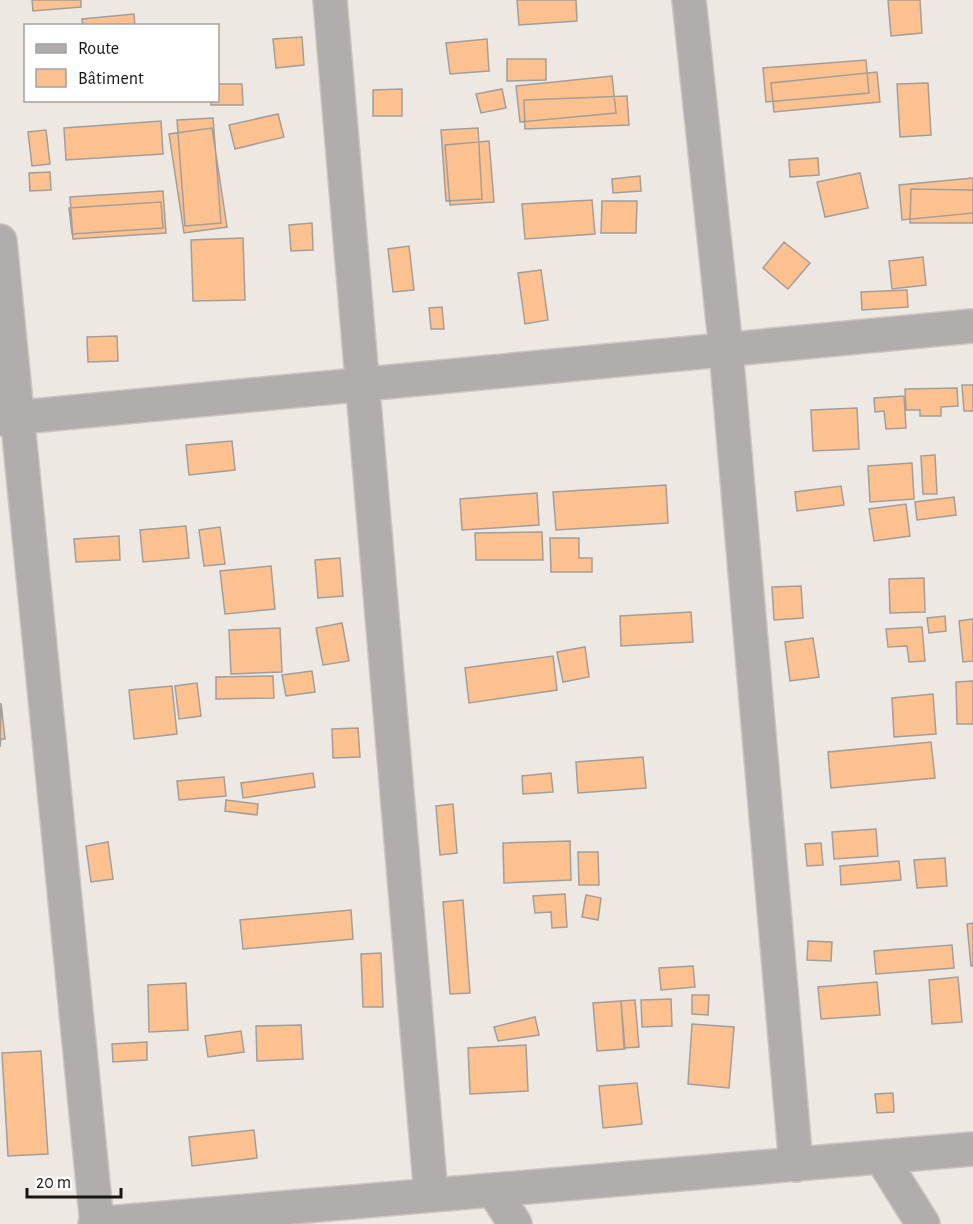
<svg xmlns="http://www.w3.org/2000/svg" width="973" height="1224" font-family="'Alegreya Sans',sans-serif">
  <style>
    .building { fill: #fcc18f; stroke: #a39e99; stroke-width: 1.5 }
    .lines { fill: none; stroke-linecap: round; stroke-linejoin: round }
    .minor-casing { stroke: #ccc6c2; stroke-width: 36 }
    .minor { stroke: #b0adac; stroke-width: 33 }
  </style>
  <rect width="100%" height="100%" fill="#eee8e3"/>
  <!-- building -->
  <path class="building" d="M32,0H81V7L33,11Z
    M517,0H576L577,21L519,25Z
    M888,0H920L922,33L891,36Z
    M134,14L135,26H83L82,19Z
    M302,37L304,65L276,68L273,39Z
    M487,39L489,71L450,74L446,43Z
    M507,59H546V80L507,81Z
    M866,60L869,93L766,102L763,68Z
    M877,72L880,102L774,112L771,83Z
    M612,76L616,113L520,122L516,86Z
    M928,83L931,135L900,137L897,84Z
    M218,84H242L243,105H211V100H218Z
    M402,89V116H373V90Z
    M502,89L506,108L481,113L476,94Z
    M627,96L629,125L525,129L524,100Z
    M278,114L284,137L235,149L229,125Z
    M213,118L221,223L185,226L177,120Z
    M161,121L163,154L66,160L64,128Z
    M212,128L227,227L184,233L169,134Z
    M478,128L482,199L446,201L441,130Z
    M46,130L50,164L32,166L28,132Z
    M489,141L494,202L450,205L445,145Z
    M818,158L819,175L790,177L789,160Z
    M50,172L51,190L30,191L29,173Z
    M860,173L868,208L825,217L817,182Z
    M640,176L641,191L613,193L612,179Z
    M973,178V213L902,220L899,185Z
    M911,189L973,190V223H910Z
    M163,191L166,233L73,239L70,197Z
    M592,200L595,234L525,239L522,204Z
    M602,201H637L636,233H601Z
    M161,202L163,228L72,234L69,208Z
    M312,223L313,250L291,251L289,225Z
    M243,238L245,300L193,301L191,240Z
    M784,242L810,263L788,289L763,268Z
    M409,246L414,290L393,292L388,249Z
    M923,257L926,285L892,289L889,261Z
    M541,270L548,320L525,324L518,273Z
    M907,290L908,307L862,310L861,292Z
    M442,307L444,329H431L429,308Z
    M117,336L118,361L88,362L87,337Z
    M962,385H973V411H964Z
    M957,388L958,406L941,407V416H920V410H906L905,389Z
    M904,396L906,428L886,429L884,411L875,412L874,398Z
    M857,408L859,449L813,451L811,410Z
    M232,441L235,470L189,475L186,445Z
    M935,455L937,494H923L921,456Z
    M912,463L914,499L870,502L868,466Z
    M666,485L668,523L556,530L553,492Z
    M841,486L844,505L797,511L795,492Z
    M537,493L539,525L462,530L460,499Z
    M954,497L956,515L917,520L915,502Z
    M906,504L910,536L874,541L869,509Z
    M186,526L189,558L143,562L140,530Z
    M220,527L225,564L204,566L199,530Z
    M542,532L543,560H476L475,533Z
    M119,536L120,560L76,562L74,539Z
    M550,538H579V558H592V572H551Z
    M340,558L343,596L318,598L315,560Z
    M271,566L275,609L225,614L220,571Z
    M924,578L925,612L890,613L889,579Z
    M801,586L803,618L774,620L772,587Z
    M691,612L693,642L621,646L620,616Z
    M945,616L946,631L929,633L927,618Z
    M973,619V661L963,662L959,621Z
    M342,623L349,661L323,665L316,628Z
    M922,627L925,661L909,662L907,646L888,647L886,629Z
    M280,628L282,672L231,674L229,630Z
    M813,638L819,677L790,681L785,642Z
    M585,647L589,677L563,682L557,652Z
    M553,656L557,690L469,703L465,668Z
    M312,671L315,692L286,696L282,675Z
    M273,676L274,698L216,699V677Z
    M973,681V724H957L956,682Z
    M197,683L201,716L179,719L175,686Z
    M172,686L177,734L134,739L129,690Z
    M933,694L936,734L894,737L892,698Z
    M1,703L5,739H1L0,747Z
    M358,728L360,757L333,758L332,729Z
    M931,742L935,778L831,788L828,752Z
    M643,757L646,788L578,793L576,762Z
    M313,773L315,787L243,798L241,783Z
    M551,773L553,792L523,794L522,776Z
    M224,777L226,796L179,800L177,781Z
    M226,800L258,804L257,815L225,811Z
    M453,804L457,853L440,855L436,806Z
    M876,829L878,856L834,859L832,832Z
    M570,841L571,880L504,883L503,843Z
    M108,842L113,879L91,882L86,846Z
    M821,843L823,865L807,866L805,844Z
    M578,852H598L599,885H579Z
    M945,858L947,886L917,888L914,860Z
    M899,861L901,880L841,885L840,866Z
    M565,894L567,927L552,928L551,912L535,913L533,896Z
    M586,895L601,898L598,920L582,917Z
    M463,900L470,993L450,994L443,902Z
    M351,910L353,939L243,949L240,920Z
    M973,923V966H971L967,924Z
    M808,941L832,942L831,961L807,960Z
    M952,945L954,968L876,974L874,951Z
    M381,953L383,1007H363L361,954Z
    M693,966L695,987L661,990L659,968Z
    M958,977L962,1022L932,1024L929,980Z
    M877,982L880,1015L821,1019L818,987Z
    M186,983L188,1030L149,1032L148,985Z
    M692,995H709L708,1015L692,1014Z
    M671,999L672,1026L642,1027L641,1000Z
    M635,1000L639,1047L624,1048L621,1001Z
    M621,1001L625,1049L597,1051L593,1003Z
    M535,1017L539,1035L498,1041L494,1027Z
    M692,1024L734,1027L729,1088L688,1084Z
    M301,1025L303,1059L257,1061L256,1026Z
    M241,1031L244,1052L208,1057L205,1036Z
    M147,1042V1060L113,1062L112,1044Z
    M526,1045L528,1091L470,1094L468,1048Z
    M41,1051L48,1154L8,1156L2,1053Z
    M637,1083L642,1124L603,1128L599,1086Z
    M893,1093L894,1112L877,1113L875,1094Z
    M254,1130L257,1158L192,1166L189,1137Z"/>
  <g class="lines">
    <defs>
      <path id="minor" d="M330,0L431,1195
        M689,0L726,350L796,1165
        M0,241L97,1224
        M0,419L973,326
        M881,1157L923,1224
        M494,1191L515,1224
        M95,1224L973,1149"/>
    </defs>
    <!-- minor casing -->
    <use href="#minor" class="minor-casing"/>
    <!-- minor -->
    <use href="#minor" class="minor"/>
  </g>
  <!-- legend -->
  <rect x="24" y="24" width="195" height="78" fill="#ffffff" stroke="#a3a2a1" stroke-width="1.5"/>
  <rect x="36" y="44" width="30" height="9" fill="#b0adac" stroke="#a3a2a1" stroke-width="1.5"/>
  <text x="78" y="54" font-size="18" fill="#181614">Route</text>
  <rect x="36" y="69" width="30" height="18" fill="#fcc18f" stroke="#a3a2a1" stroke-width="1.5"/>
  <text x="78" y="84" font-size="18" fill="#181614">Bâtiment</text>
  <!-- scale -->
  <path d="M27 1188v9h94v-9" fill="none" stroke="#181614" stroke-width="3"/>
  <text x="36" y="1188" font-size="18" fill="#181614" stroke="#ffffff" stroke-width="4.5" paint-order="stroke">20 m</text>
</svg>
